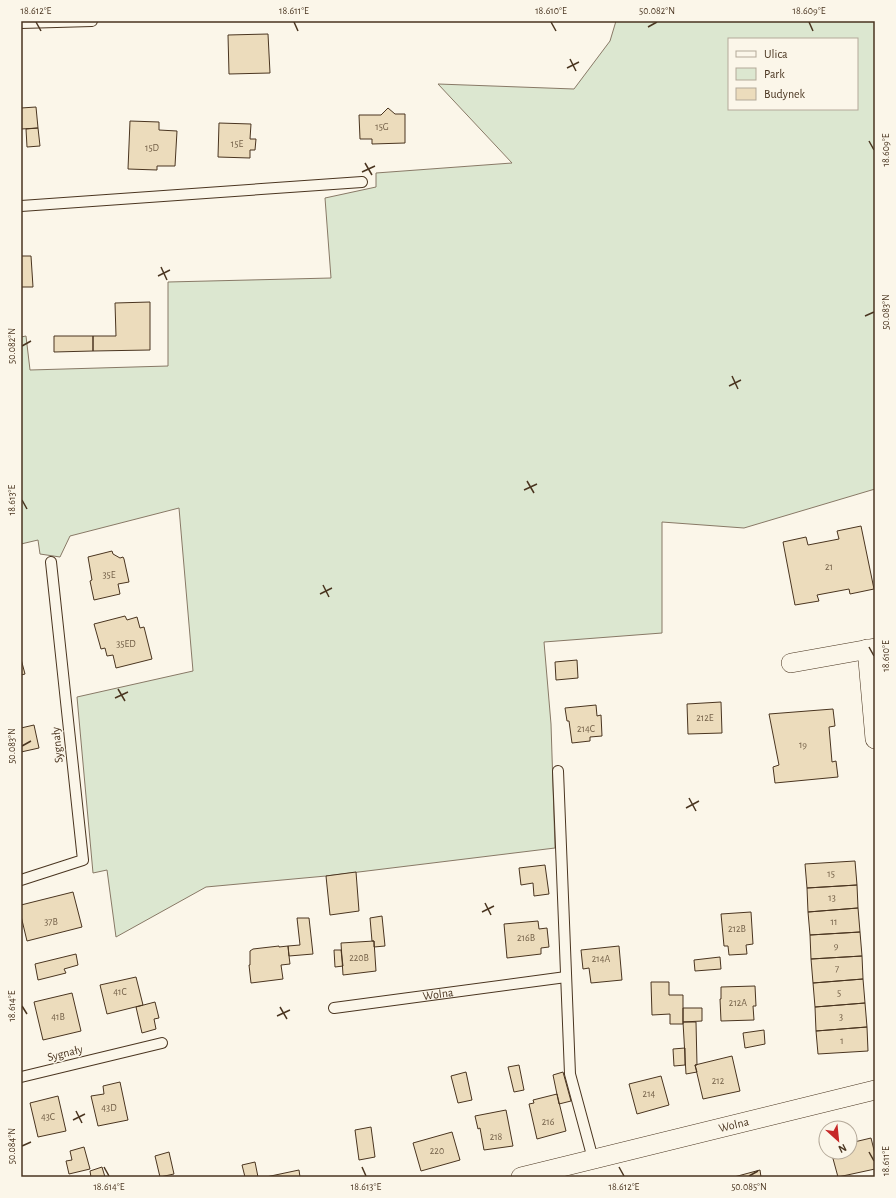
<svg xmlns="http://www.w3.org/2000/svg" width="896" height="1198" font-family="'Alegreya Sans',sans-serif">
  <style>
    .green { fill: #dce7d0; stroke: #887966; fill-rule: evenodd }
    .building { fill: #ecdcbc; stroke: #4a3520 }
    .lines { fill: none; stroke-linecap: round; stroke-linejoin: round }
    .service-casing { stroke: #4a3520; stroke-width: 12 }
    .minor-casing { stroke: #4a3520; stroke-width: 20 }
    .service { stroke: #fbf6e9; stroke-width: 10 }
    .minor { stroke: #fbf6e9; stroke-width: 19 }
    .ticks { fill: none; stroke: #4a3520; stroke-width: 1.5 }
    .labels { text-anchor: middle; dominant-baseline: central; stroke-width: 3; stroke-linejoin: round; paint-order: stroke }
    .number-label { font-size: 10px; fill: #725f47 }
    .street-label { font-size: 12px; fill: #4a3520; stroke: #fbf6e9 }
    .neatline { fill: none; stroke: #4a3520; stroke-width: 1.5 }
    .ticks-label { font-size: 10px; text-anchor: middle; fill: #4a3520 }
  </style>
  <rect width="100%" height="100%" fill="#fbf6e9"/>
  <!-- green -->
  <path class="green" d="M616,21H875V489L744,528L662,522V633L544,642L551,724L555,848L326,876L206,887L116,937L107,870L93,873L77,697L193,671L179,508L70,536L60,557L40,554L38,540L21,544V337L26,336L30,370L168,366V282L331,278L325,198L376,187V173L512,163L438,84L574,89L610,41ZM729,39H857V109H729Z"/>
  <!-- building -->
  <path class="building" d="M268,34L270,73L229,74L228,35Z
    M36,107L38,128L21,129V108Z
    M388,108L395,114H405V143L372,144V139H360L359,115H381Z
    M130,121L159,122V130L177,131L175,166H157V170L128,169Z
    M219,123L251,124L250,139H256L255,150H250V158L218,157Z
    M38,128L40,146L27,147L26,129Z
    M21,256H31L33,287H21Z
    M150,302V350L93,351V336H116L115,303Z
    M54,336H93V351L54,352Z
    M861,526L874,589L850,594L849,589L817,595L819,601L795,605L783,542L806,537L808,545L839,539L837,531Z
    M112,551L113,554L120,558L123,557L124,559L129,582L118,584L120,594L94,600L90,581L92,580L88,557Z
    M125,616L127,620L137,617L140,628L144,627L152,659L116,668L113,655L107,656L105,648L101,649L94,624Z
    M21,659L25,674L21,675Z
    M577,660L578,678L556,680L555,662Z
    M721,702L722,733L688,734L687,704Z
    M596,705L597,716L601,715L602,736L590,737V741L572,743L569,721H567L565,708Z
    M833,709L835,726L829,727L832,762L836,761L838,777L775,783L773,767L779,765L769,714Z
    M34,725L39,748L21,752V728Z
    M855,861L857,885L807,888L805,864Z
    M545,865L549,894L534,896L533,883L521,885L519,868Z
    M356,872L359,911L330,915L326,876Z
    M857,885L858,908L808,912L807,888Z
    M73,892L82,927L27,941L21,916V905Z
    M858,908L860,932L810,935L808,912Z
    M751,912L753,944L746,945L747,954L729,955L728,946H724L721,914Z
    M382,916L385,946L374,947V941H372L370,918Z
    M297,918H309L313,954L289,956L288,946L300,945Z
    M538,921L539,929L547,928L549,947L541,948V954L507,958L504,924Z
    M860,932L862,956L811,959L810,935Z
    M374,941L376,971L343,975L341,943Z
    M279,946V947L288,946L289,956L290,964L281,965L283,979L251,983L249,965H250V951L253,949Z
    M619,946L622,980L591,983L589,968L583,969L581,950Z
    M334,950H341L343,966L335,967Z
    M76,954L78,965L64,969L66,973L38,980L35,964Z
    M862,956L863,979L813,983L811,959Z
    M720,957L721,969L695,971L694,960Z
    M136,977L143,1005L107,1014L100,985Z
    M863,979L865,1003L815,1007L813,983Z
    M651,982H669V995H683V1024H670V1014L652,1015Z
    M755,986L756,1006H753L754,1020L721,1021L720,999H721V987Z
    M72,993L81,1031L43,1040L34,1002Z
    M155,1002L159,1018L154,1019L156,1029L142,1033L136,1007Z
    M865,1003L867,1027L816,1031L815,1007Z
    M683,1008H702V1021L683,1022Z
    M683,1022H696L697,1065H695L697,1072L686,1074Z
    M867,1027L868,1051L818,1054L816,1031Z
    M764,1030L765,1044L745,1048L743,1033Z
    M685,1048V1065L674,1066L673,1049Z
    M732,1056L740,1091L703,1099L695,1065Z
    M519,1065L524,1090L514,1092L508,1067Z
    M466,1072L472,1100L458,1103L451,1076Z
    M563,1072L571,1101L559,1104L553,1075Z
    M661,1076L669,1105L637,1114L629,1084Z
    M120,1082L128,1120L98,1126L91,1096L104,1094L103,1086Z
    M557,1094L566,1131L537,1139L529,1104L534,1103L533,1100Z
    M58,1096L66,1131L38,1137L30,1103Z
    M506,1110L513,1146L484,1150L480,1128L478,1129L475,1116Z
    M371,1127L375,1157L359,1160L355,1130Z
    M452,1132L460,1160L421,1171L413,1143Z
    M871,1138L875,1154V1169L838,1177L832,1155L842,1152H850V1143Z
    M84,1147L90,1169L69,1174L66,1161L72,1160L70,1151Z
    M169,1152L174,1174L160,1177L155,1156Z
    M255,1162L258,1177H245L242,1165Z
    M102,1167L105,1177H91L90,1171Z
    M299,1170L300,1177H266Z
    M760,1170L761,1177H734Z"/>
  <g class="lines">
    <defs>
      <g id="service">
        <path d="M21,23L92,21"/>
        <path d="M21,206L362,182"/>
        <path d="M558,771L570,1074L593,1159"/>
        <path d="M21,880L83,860L51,562"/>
        <path id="s1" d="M334,1008L566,977"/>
        <path d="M21,1077L162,1043"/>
      </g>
      <g id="minor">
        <path d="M867,649L875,739"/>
        <path d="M791,663L875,648"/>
        <path id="s2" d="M521,1177L875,1090"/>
      </g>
    </defs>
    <!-- service casing -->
    <use href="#service" class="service-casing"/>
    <!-- minor casing -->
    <use href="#minor" class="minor-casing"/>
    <!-- service -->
    <use href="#service" class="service"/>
    <!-- minor -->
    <use href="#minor" class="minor"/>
  </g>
  <!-- ticks -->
  <path class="ticks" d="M36,22L41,31M294,22L298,31M551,22L556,31M809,22L813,31M648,27L657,22M570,59L576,71M567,68L579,62M869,141L874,150M365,163L372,175M362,172L375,166M161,267L167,280M158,276L170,270M865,316L874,312M22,346L31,341M732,376L738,389M729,386L741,380M527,481L534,493M524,490L537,484M22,500L27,509M323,585L329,597M320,594L332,588M869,647L874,656M118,689L125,701M115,698L128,692M22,746L31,741M689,798L696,811M686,808L699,801M485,903L491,915M482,912L494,906M22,1006L27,1014M280,1007L287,1019M277,1016L290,1010M76,1111L82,1123M73,1120L85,1114M22,1146L31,1142M869,1152L874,1161M104,1167L109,1176M362,1167L366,1176M619,1167L624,1176M749,1176L758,1171"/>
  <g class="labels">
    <!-- number labels -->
    <g class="number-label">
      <text x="382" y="127">15G</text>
      <text x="237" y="144">15E</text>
      <text x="152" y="148">15D</text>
      <text x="829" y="567">21</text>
      <text x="109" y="575">35E</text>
      <text x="126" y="644">35ED</text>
      <text x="705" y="718">212E</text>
      <text x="586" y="729">214C</text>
      <text x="803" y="745">19</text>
      <text x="831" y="874">15</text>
      <text x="832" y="898">13</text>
      <text x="51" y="922">37B</text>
      <text x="834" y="922">11</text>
      <text x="737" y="929">212B</text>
      <text x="526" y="938">216B</text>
      <text x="836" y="946">9</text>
      <text x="359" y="958">220B</text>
      <text x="601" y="959">214A</text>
      <text x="837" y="969">7</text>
      <text x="120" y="992">41C</text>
      <text x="839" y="993">5</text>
      <text x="738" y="1003">212A</text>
      <text x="58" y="1017">41B</text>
      <text x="841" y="1017">3</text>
      <text x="842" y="1041">1</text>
      <text x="718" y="1081">212</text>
      <text x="649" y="1094">214</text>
      <text x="109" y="1108">43D</text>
      <text x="48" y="1117">43C</text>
      <text x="548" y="1122">216</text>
      <text x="496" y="1137">218</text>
      <text x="437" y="1151">220</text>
    </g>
    <!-- street labels -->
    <g class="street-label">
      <text transform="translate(57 745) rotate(-96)">Sygnały</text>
      <text stroke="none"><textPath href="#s1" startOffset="105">Wolna</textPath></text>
      <text transform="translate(65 1053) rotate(-14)">Sygnały</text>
      <text stroke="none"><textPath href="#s2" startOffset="219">Wolna</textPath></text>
    </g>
  </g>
  <!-- border -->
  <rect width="896" height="1198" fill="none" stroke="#fbf6e9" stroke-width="44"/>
  <!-- legend -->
  <rect x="728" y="38" width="130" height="72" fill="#fbf6e9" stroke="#b4a999"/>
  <rect x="736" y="51" width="20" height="6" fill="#fbf6e9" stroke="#b4a999"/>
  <text x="764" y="58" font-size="12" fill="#4a3520">Ulica</text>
  <rect x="736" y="68" width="20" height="12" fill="#dce7d0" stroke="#b4a999"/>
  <text x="764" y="78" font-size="12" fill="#4a3520">Park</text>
  <rect x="736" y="88" width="20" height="12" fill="#ecdcbc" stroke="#b4a999"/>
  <text x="764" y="98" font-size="12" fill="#4a3520">Budynek</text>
  <!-- north arrow -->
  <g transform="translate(838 1140) rotate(153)"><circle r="19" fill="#fbf6e9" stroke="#b4a999"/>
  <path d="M0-3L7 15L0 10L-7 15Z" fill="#c62828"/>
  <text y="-6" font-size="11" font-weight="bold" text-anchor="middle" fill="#4a3520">N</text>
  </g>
  <rect x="22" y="22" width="852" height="1154" class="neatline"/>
  <g class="ticks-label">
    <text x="36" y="14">18.612°E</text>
    <text x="294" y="14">18.611°E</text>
    <text x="551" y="14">18.610°E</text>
    <text x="657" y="14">50.082°N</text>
    <text x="809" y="14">18.609°E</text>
    <text transform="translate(885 150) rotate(-90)" y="4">18.609°E</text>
    <text transform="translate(885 312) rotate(-90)" y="4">50.083°N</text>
    <text transform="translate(11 346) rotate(-90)" y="4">50.082°N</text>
    <text transform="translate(11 500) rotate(-90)" y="4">18.613°E</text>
    <text transform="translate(885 656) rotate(-90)" y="4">18.610°E</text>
    <text transform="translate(11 746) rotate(-90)" y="4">50.083°N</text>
    <text transform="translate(11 1006) rotate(-90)" y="4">18.614°E</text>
    <text transform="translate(11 1146) rotate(-90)" y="4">50.084°N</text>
    <text transform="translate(885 1161) rotate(-90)" y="4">18.611°E</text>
    <text x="109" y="1190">18.614°E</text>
    <text x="366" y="1190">18.613°E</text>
    <text x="624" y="1190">18.612°E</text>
    <text x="749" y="1190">50.085°N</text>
  </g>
</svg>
